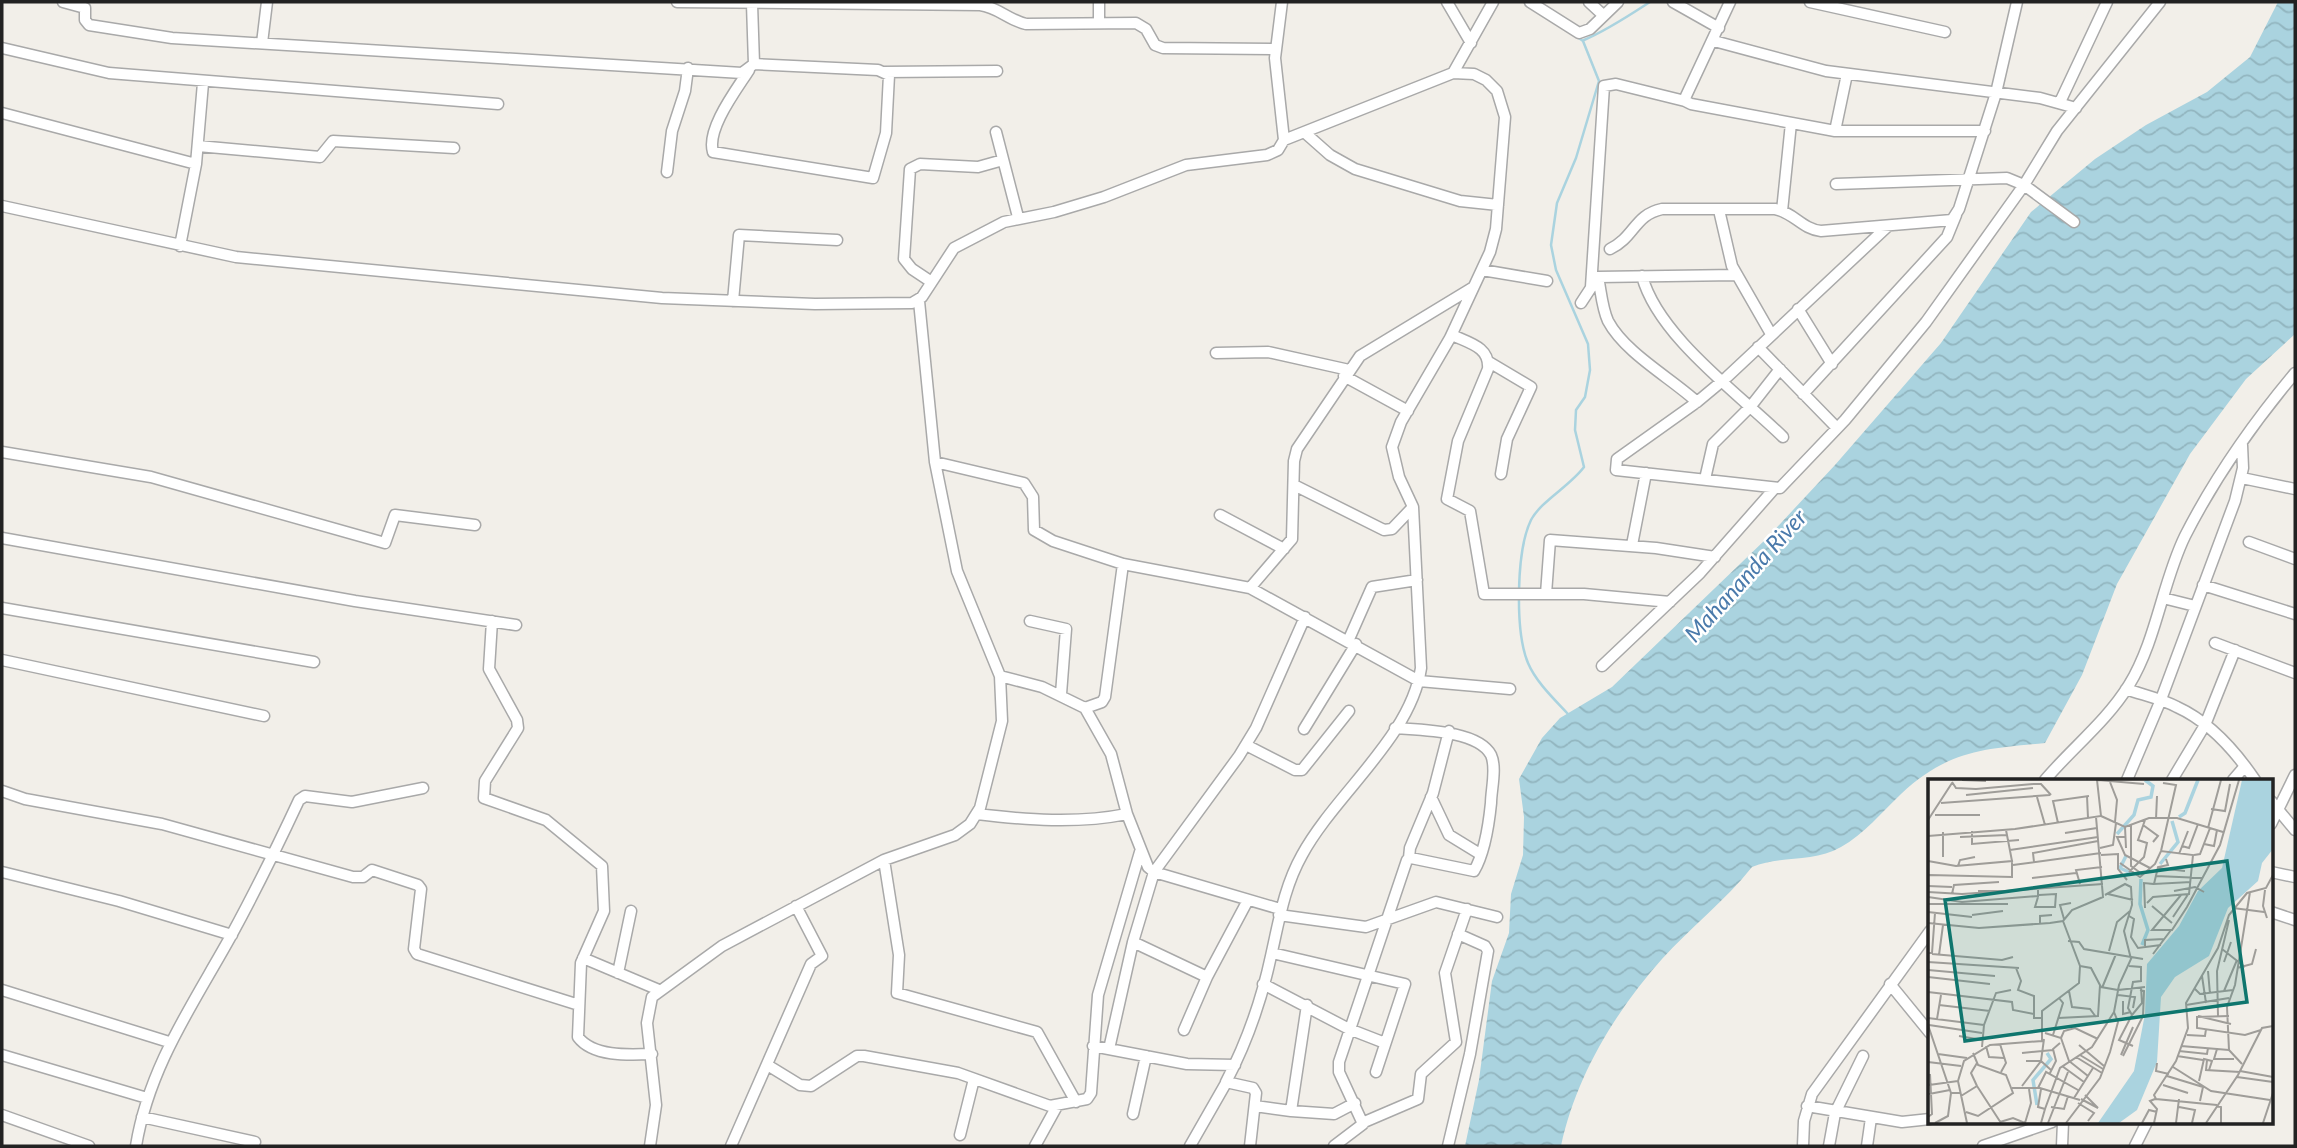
<svg xmlns="http://www.w3.org/2000/svg" width="2297" height="1148" font-family="Lato,sans-serif">
  <style>
    .water { fill: url(#water-waves) }
    .lines { fill: none; stroke-linecap: round; stroke-linejoin: round }
    .stream { stroke: #aad3df; stroke-width: 2.5 }
    .minor-casing { stroke: #a9a9a9; stroke-width: 13 }
    .minor { stroke: #fff; stroke-width: 10 }
    .labels { text-anchor: middle; dominant-baseline: central; stroke-width: 5; stroke-linejoin: round; paint-order: stroke }
    .water-label { font-size: 23px; font-style: italic; fill: #4a7aab; stroke: #fff }
    .inset-river { fill: none; stroke: #aad3df; stroke-width: 3.5 }
    .inset-road { fill: none; stroke: #9f9d99; stroke-width: 2 }
    .view { fill: #0f766e; fill-opacity: 0.15; stroke: #0f766e; stroke-width: 3.5 }
    .inset-edge { fill: none; stroke: #222; stroke-width: 3.5 }
  </style>
  <defs>
    <pattern id="water-waves" width="16" height="10" patternUnits="userSpaceOnUse" patternTransform="scale(1.75)"><rect width="16" height="10" fill="#aad3df"/><path d="M0 5q4-4 8 0t8 0" fill="none" stroke="#92b5bf"/></pattern>
  </defs>
  <rect width="100%" height="100%" fill="#f2efe9"/>
  <!-- water -->
  <path class="water" d="M2278,2H2295V334L2246,379L2190,454L2117,584L2082,675L2045,743C1984,749 1948,750 1901,794C1883,811 1863,835 1841,847C1813,863 1781,855 1752,867C1725,901 1691,927 1662,959C1615,1012 1576,1076 1561,1146H1465L1479,1080L1492,981L1509,933L1511,894L1523,855L1524,817L1519,779L1542,738L1560,718L1612,687L1766,539L1835,465L1941,343L2031,212L2095,159L2146,125L2207,92L2250,57Z"/>
  <g class="lines">
    <!-- stream -->
    <path class="stream" d="M1584,40C1606,31 1630,15 1650,2
      M1568,714C1554,699 1536,682 1528,663C1515,632 1516,551 1531,520C1541,501 1570,486 1584,467L1575,430L1576,410L1585,397L1590,370L1588,344L1556,270L1551,245L1557,203L1576,158L1599,81L1583,41L1576,36"/>
    <defs>
      <path id="minor" d="M63,2L85,8V20L89,25L172,38L742,73L754,64L752,4
        M677,2L980,5C998,7 1008,20 1026,24L1136,23L1146,29L1155,45L1163,48L1275,49
        M1447,2L1471,43
        M1530,2L1579,33L1590,29L1618,2
        M1589,2L1603,15
        M1673,2L1719,28
        M1730,2L1686,96L1685,101L1691,104L1835,131H1985
        M1810,2L1945,32
        M1099,23V2
        M1714,41L1826,71L2040,98L2076,108
        M262,43L267,2
        M2,48L109,73L498,104
        M749,70C737,89 706,129 713,152L873,178L886,133L889,75L878,70L754,64
        M884,72L997,71
        M1453,73L1493,2
        M2060,102L2107,2
        M2,113L196,164
        M1835,131L1847,74
        M996,132L1018,217
        M1304,132L1330,155L1355,169L1460,201L1498,205
        M198,146L320,157L333,141L454,148
        M667,172L672,131L685,91L688,68
        M1836,184L2007,178L2024,185L2074,222
        M2,206L236,257L662,298L815,304L912,303L922,297L954,248L1004,222L1054,212L1104,197L1186,165L1267,155L1278,150L1284,140L1275,58L1282,2
        M1719,210L1732,266L1771,334
        M1782,211L1791,123
        M1888,226L1727,377L1697,402L1617,459L1616,470L1780,488L1845,420L1926,322L2024,185L2057,131L2160,2
        M180,246L196,164L203,83
        M1610,249C1635,237 1634,215 1662,209H1775C1793,212 1802,229 1821,231L1952,220L1959,209L1996,93L2017,2
        M1482,270L1547,281
        M1642,276C1658,336 1738,393 1783,437
        M1598,277C1601,291 1602,308 1608,321C1625,353 1671,378 1697,402
        M930,281L912,269L904,259L910,169L920,164L978,167L1003,160
        M1591,287L1604,86L1616,84L1685,101
        M733,301L739,235L837,240
        M1581,303L1598,277L1736,275
        M1798,309L1832,364
        M1452,335C1469,343 1490,347 1488,369L1458,441L1447,499L1470,511L1484,594H1584L1670,602
        M1758,347L1837,428
        M1216,353L1268,352L1349,370
        M1489,362L1531,387L1507,439L1501,474
        M1344,376L1408,411
        M1803,394L1947,237L1956,215
        M2,452L151,477L385,543L395,515L475,525
        M935,462L1024,483L1033,497L1034,530L1053,541L1123,564L1250,588L1419,681L1510,689
        M2242,478L2295,489
        M1705,479L1713,444L1751,406L1780,369
        M1294,485L1384,530L1392,529L1413,507
        M1220,515L1284,549
        M2,538L355,601L516,625
        M2249,542L2295,559
        M1632,545L1646,473
        M2203,585L2295,614
        M1250,588L1292,539L1294,461L1297,449L1360,356L1472,288
        M1546,594L1550,540L1656,548L1715,557
        M2163,598L2195,606
        M2,608L314,662
        M492,621L489,669L517,720L518,728L485,781L484,798L546,820L602,866L604,911L581,963L578,1037C593,1057 629,1055 652,1054
        M1030,621L1066,629L1061,694
        M1349,639L1372,587L1417,580
        M2215,643L2295,673
        M2,660L264,716
        M1602,666L1700,573L1774,489
        M1000,676L1042,687L1085,708L1111,754L1127,814L1148,867L1154,872L1280,909
        M2126,689C2143,695 2162,699 2177,707C2210,722 2236,752 2255,780
        M1085,708L1102,702L1105,697L1123,564
        M1304,729L1356,644
        M1246,745L1295,770H1302L1349,711
        M2045,780C2072,748 2106,722 2129,685C2157,639 2162,583 2185,536C2214,479 2254,422 2295,373
        M2127,780L2160,702L2235,501L2243,468L2242,445
        M2172,780L2205,725L2235,650
        M2233,780L2245,766
        M2,791L25,799L162,824L353,877H363L372,870L418,885L421,889L414,949L417,954L579,1005
        M1431,797L1449,835L1480,854
        M2271,801L2295,830
        M977,814C1027,820 1077,824 1127,814
        M2271,824L2295,775
        M1409,858L1410,848L1433,793L1449,731
        M884,860L899,955L897,993L1037,1032L1076,1102
        M2,872L119,901L232,935
        M2271,872L2295,877
        M2271,912L2295,920
        M1279,915L1366,927L1436,902L1497,917
        M1133,942L1207,977
        M1272,953L1405,984L1376,1072
        M583,958L659,990
        M618,973L631,911
        M1263,984L1349,1029L1385,1043
        M1890,984L1930,1033
        M2,990L169,1042
        M1307,1005L1291,1111L1334,1114L1355,1103
        M1184,1030L1207,977L1248,900
        M1093,1046L1187,1064L1235,1065
        M1109,1049L1133,942L1154,872L1239,756L1256,728L1305,617
        M2,1055L147,1098
        M769,1066L800,1085L811,1086L857,1056H864L958,1073L1050,1106L1087,1099L1091,1093L1098,995L1140,852
        M1255,1106L1291,1111
        M1807,1106L1902,1122L1930,1119
        M1133,1114L1146,1056
        M2,1115L89,1146
        M142,1117L255,1142
        M1362,1123L1418,1099L1421,1074L1456,1042L1445,973L1467,909
        M960,1135L974,1079
        M136,1146C149,1066 194,1003 232,934C256,890 278,845 299,800L305,796L352,802L423,788
        M650,1146L656,1105L647,1023L652,997L722,946L884,860L955,835L970,824L980,808L1002,721L1000,676L957,571L935,462L919,301
        M731,1146L811,964L822,956L796,906
        M1035,1146L1057,1106
        M1190,1146L1226,1083
        M1250,1146L1256,1093L1253,1088L1226,1082C1246,1044 1262,998 1271,956C1279,921 1284,887 1302,855C1335,794 1411,737 1421,668L1413,507L1399,477L1392,447L1401,422L1450,338L1490,252L1496,229L1505,117L1497,91L1486,80L1474,74L1453,73L1284,140
        M1334,1146L1363,1124L1339,1072V1062L1407,860L1411,858L1474,871C1484,854 1489,823 1491,803C1491,790 1497,768 1491,755C1478,730 1419,730 1395,728
        M1448,1146L1470,1054L1488,951L1485,946L1458,934
        M1803,1146L1804,1121L1812,1094L1930,931
        M1829,1146L1835,1113L1863,1056
        M1867,1146L1871,1118
        M1983,1146L2052,1122
        M2062,1146L2063,1122
        M2135,1146L2147,1122"/>
    </defs>
    <!-- minor casing -->
    <use href="#minor" class="minor-casing"/>
    <!-- minor -->
    <use href="#minor" class="minor"/>
  </g>
  <g class="labels">
    <!-- water labels -->
    <g class="water-label">
      <text transform="translate(1745 575) rotate(-48)">Mahananda River</text>
    </g>
  </g>
  <!-- overview -->
  <g transform="translate(1928 779)">
    <rect width="345" height="345" fill="#f2efe9"/>
    <path d="M314,1H345V70L334,84L330,102L300,129L281,177L247,198L233,218L229,283L209,331L191,344H170L206,292L217,235L219,185L251,147L270,112L294,89Z" fill="#aad3df"/>
    <path class="inset-river" d="M251,38L257,34L270,1M189,55L206,36L210,21L223,18L225,7L217,1M198,77L192,89L205,95M232,85L250,63L244,42M213,100L212,125L220,151L214,166M109,326L105,301L123,280L119,274"/>
    <path class="inset-road" d="M34,1L58,2M170,1L216,5M24,3L28,9L48,10L105,5M182,3L189,21L187,43M105,5H113L123,16M38,16L105,9M159,17L160,39M109,18L117,46M13,24L122,16M283,30L297,32L302,5M7,36H52M173,37L197,48L221,39H249L295,53M228,40L229,17M0,41L24,4M130,44L125,22L161,17M203,46V87L214,95M215,46L230,57L225,63M197,48L198,69M280,49L293,1M44,52V65L91,61M15,53V78M137,54L169,49M0,57L87,50L173,37L169,1M32,58L79,56M197,58H189L197,76L222,89M276,65L286,67L289,51M254,67L261,69L270,45M172,69L185,66L188,44M0,71V104M82,71L170,58M233,72L248,6L235,4M251,75L260,52M173,76L190,75V90L199,101M266,76L272,75L282,49M238,80L240,86L230,88L226,105L263,103M0,82L28,87L84,82L78,51M106,83L105,74L170,62M192,84L212,98L227,85L233,72L265,76L261,115L225,118L219,124M85,86L173,74M30,87L32,81L47,78M230,89L257,92M201,93L216,78L219,64L210,61L217,41M1,96L84,98V81M228,97L274,99M104,99L148,94M152,105L148,91L174,88M0,107L24,108M337,111L335,127L339,139M50,112H78M246,112L267,108L276,113M0,113L34,115L175,105M24,115L26,106L71,103M180,115L205,121M253,116L224,151H244L259,128L292,66L311,1M0,118L34,123L110,117V109M110,118L107,128H127L128,115L111,116M0,125H80M224,127L244,144M217,129L216,104L226,105M305,129L336,133M0,133L44,138M44,136L75,132M201,137L206,140L203,158L210,169L233,166M245,138L261,114M136,140L132,126L143,124M0,144L51,149L122,144L135,142L144,131L175,118L168,38M112,146V137L124,136M140,162L151,163L156,170L215,180M217,167V161L236,160M294,170L317,188M181,172L189,143L202,132M0,174H4L7,134M4,175L74,181L85,178M225,175L243,151M11,176L15,146M0,183L91,189M296,183L303,163M152,187L163,189L173,208L190,211M201,187L213,188V202L205,203L200,229L204,236L191,261L205,267M88,189L93,202L90,211L106,217V239H115M309,189L324,185L328,170M0,191L67,197M280,192L282,215M274,197L278,224M0,198L62,205M174,209L188,175M267,210L272,215L305,211M190,211L217,208M141,212L144,228L162,230L168,238M296,212L309,181M0,213L84,223L85,231L106,235M190,216L207,218L205,229M195,222V235L203,233M11,226L62,232M258,226L301,219M204,236L214,224L213,208M270,237L303,245M290,237L289,192L301,141M268,238L301,237M269,238V249L317,256L333,251M0,239L56,246M130,239L170,237L172,206M9,240L13,216M0,246L23,314H32M1,246L54,254M117,254L133,259L141,282L160,297M125,256L135,224L131,219M259,256L277,257L278,250M31,257L54,261M133,259L136,252L147,249L170,260M72,265L78,284L73,293M151,266L176,287M58,267L61,278L76,279M253,267L301,271M54,268L56,246L68,214L83,211M289,270L286,280H306M251,272L279,275L280,269M94,274L125,271M10,275L39,279M152,276L175,290M193,276L205,248M195,277L215,237L216,212L212,211M249,277L275,281M148,278L174,294M279,281L278,291L312,293M98,282H113L123,291M0,283L33,287M229,284L228,292L241,295M314,285L301,271L299,228L307,206L322,113M134,287L156,303M245,288L283,312L342,321M312,292L345,298M122,294L128,282L125,270L132,264M239,297L275,308L272,322M309,298L345,303M271,302L276,280L284,282L281,291M1,306L30,302M235,306L260,314M49,307L43,294L49,284M94,307L113,282L116,260M84,309H112L152,321M110,309L118,293L150,311M1,315L22,311M33,317L49,307L73,344M146,319L165,289M153,320L170,329L157,316M150,324L166,334L160,342M289,326L228,320L226,316L248,282L260,249L258,224L290,169L301,136L319,114L338,109L345,96M288,327L293,328V344M123,328L136,330L140,317M251,328L267,331L264,344M117,330L132,289L164,268L186,233M38,333L50,337L85,314L78,296L50,286L45,274M0,338L4,335L2,295M72,343L85,339L97,344L103,324L101,310M7,344L20,337L23,314M39,344L30,302L36,282L62,266L114,262V232L151,204L152,187L135,142M113,344L117,330L110,328L113,310M120,344L140,293M138,344L172,299L182,273L190,243L186,233L191,206L203,180L196,152L204,126L203,108L197,105L177,116M214,344L221,331L229,333M226,344L229,330L222,322L227,320M248,344L251,320M278,344L310,296L334,249L345,247M335,344L345,314"/>
    <path class="view" d="M299,82L319,223L37,262L17,121Z"/>
    <rect width="345" height="345" class="inset-edge"/>
  </g>
  <!-- border -->
  <rect width="2297" height="1148" fill="none" stroke="#222222" stroke-width="7"/>
</svg>
